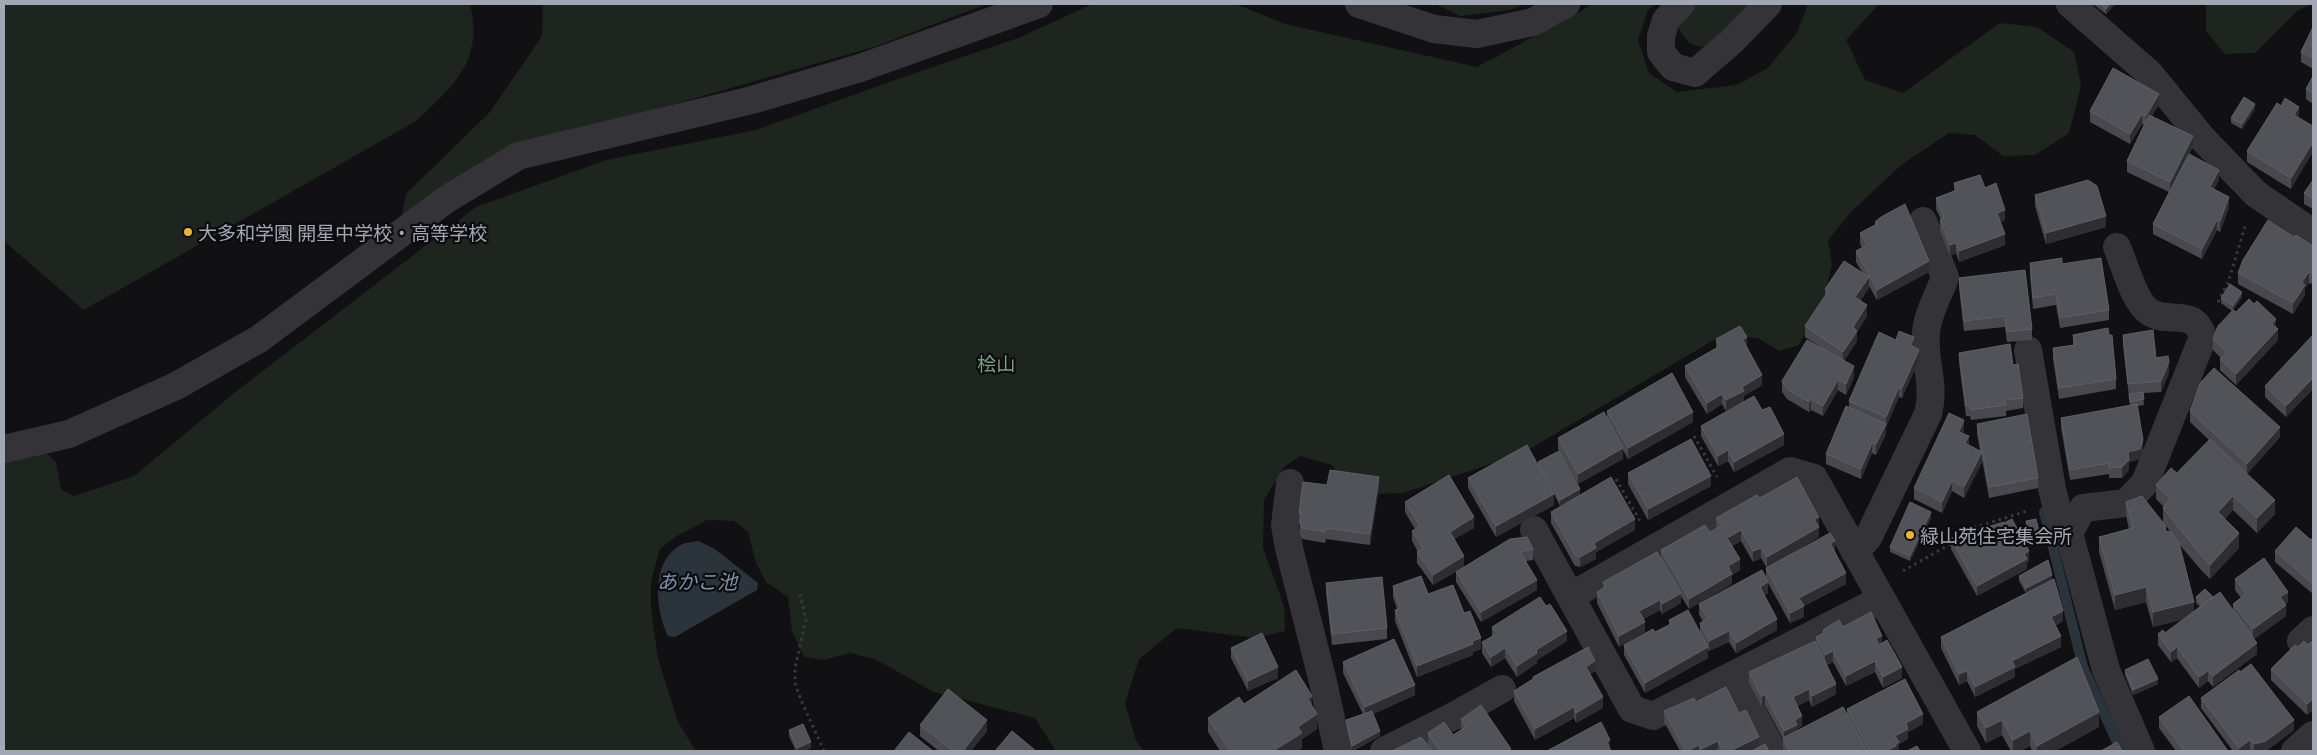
<svg xmlns="http://www.w3.org/2000/svg" width="2317" height="755" font-family="'Titillium Web','Noto Sans JP',sans-serif">
  <style>
    .green { fill: #1e251f }
    .water { fill: #2b333b }
    .lines { fill: none; stroke-linecap: round; stroke-linejoin: round }
    .stream { stroke: #2b333b; stroke-width: 10 }
    .path { stroke: #393a3f; stroke-width: 3; stroke-dasharray: 2.5 4; stroke-linecap: butt }
    .street { stroke: #333338; stroke-width: 28 }
    .wall { fill: #48484e; fill-rule: evenodd }
    .shaded-wall { fill: #2e2e32 }
    .building { fill: #525259; stroke: #5e6067 }
    .poi-dot { fill: #ebb531; stroke: #0c0c0e; stroke-width: 2 }
    .labels { text-anchor: middle; dominant-baseline: central; stroke-width: 4.5; stroke-linejoin: round; paint-order: stroke }
    .poi-label { font-size: 19px; fill: #a3a7b3; stroke: #0c0c0e; text-anchor: start }
    .park-label { font-size: 19px; fill: #7b9e7e; stroke: #0c0c0e }
    .water-label { font-size: 20px; font-style: italic; fill: #7b93ae; stroke: #0c0c0e }
  </style>
  <rect width="100%" height="100%" fill="#111113"/>
  <!-- green -->
  <path class="green" d="M4,4H470C484,61 454,85 416,121L84,310L4,241Z
    M543,4H987L874,47L559,137L412,217L402,214L406,194L490,112L542,36Z
    M1092,4H1235L1285,24L1477,67L1585,9L1590,4H1655L1648,10L1638,40L1649,73L1677,92L1736,85L1768,68L1796,34L1808,4H1879L1846,40L1865,80L1903,93L2000,23L2037,27L2074,52L2081,86L2069,133L2035,155L2003,156L1975,135L1949,133L1901,165L1851,212L1828,240L1832,265L1825,293L1799,345L1779,351L1758,338L1724,334L1521,454L1403,493L1352,495L1332,465L1300,456L1284,467L1264,500L1263,548L1284,606L1285,631L1256,638L1177,628L1139,659L1125,703L1136,741L1144,751H1056L1035,718L934,692L875,659L850,653L824,660L804,657L792,631L788,597L766,582L756,563L748,532L734,521L707,520L675,537L660,549L651,581V609L658,659L678,722L696,751H4V458L44,451L56,462L61,489L74,496L134,476L238,390L476,207L606,160L756,130L895,80L1021,37Z
    M1435,4H1525L1510,10L1460,16Z
    M1688,4H1759L1710,47C1688,47 1686,41 1676,24Z
    M2206,4H2312L2297,11L2255,53L2225,54L2206,31Z"/>
  <!-- water -->
  <path class="water" d="M698,541L715,549L758,583L757,590L675,637L668,636C656,611 650,564 679,546C683,543 692,542 698,541Z"/>
  <g class="lines">
    <!-- stream -->
    <path class="stream" d="M2044,512L2083,667L2121,751"/>
    <!-- path -->
    <path class="path" d="M2218,302L2228,283L2246,223
      M1694,436L1717,477
      M1616,479L1640,521
      M1963,535L1973,528L2027,511
      M1903,571L1954,542
      M800,594L806,620L795,668V683L801,700L824,751"/>
    <!-- street -->
    <path class="street" d="M1359,4L1434,29L1477,34L1533,22L1566,4
      M1681,4L1666,20L1661,36V52L1673,67L1695,73L1732,41L1768,4
      M2070,4L2150,74L2203,139L2256,194L2313,233
      M2117,247C2124,263 2134,301 2148,311C2168,326 2193,305 2203,337L2145,483L2126,503L2083,508L2069,533L2106,670L2141,751
      M2028,350L2052,489L2058,512L2069,533
      M4,449L69,434L176,386L259,339L447,199L518,156L752,100L860,68L1039,4
      M1290,483L1285,525L1289,548L1323,682L1338,751
      M1534,530L1632,709L1653,716L1880,600
      M1855,552L1868,538L1928,414C1936,383 1923,362 1926,333C1927,314 1939,295 1945,277L1923,221
      M1571,596L1790,471L1814,478L1967,751
      M2301,641L2313,630
      M1734,676L1771,748
      M1384,751L1452,717L1502,689
      M2295,751L2313,735"/>
  </g>
  <!-- wall -->
  <path class="wall" d="M2093,4H2115L2106,14Z
    M2313,27V69L2301,62V52Z
    M2313,76V104L2306,99V89Z
    M2159,104L2152,116L2193,146L2189,154L2219,180L2214,189L2229,207L2220,232L2217,230L2202,259L2153,234V224L2169,192L2127,172V161L2144,125L2142,124L2130,144L2090,122V111Z
    M2255,109L2242,129L2231,123V118Z
    M2299,117V118L2291,189L2247,162V151Z
    M2313,180V209L2304,204V193Z
    M1954,183L1985,188L2005,220L2000,222L2005,245L1959,262L1956,253L1950,256L1940,231V220H1941L1936,209V198L1954,191Z
    M2035,195L2106,227L2046,244L2035,206Z
    M1875,222L1929,272L1877,300L1869,286V288L1860,301L1867,316L1857,332V341L1844,361L1854,377L1846,395L1838,390L1823,416L1811,410L1809,412L1787,399L1782,392V381L1822,348L1805,337V326L1825,296V289L1862,272L1856,262V251L1862,248L1860,244V233L1875,225Z
    M2294,237L2313,246L2312,284L2309,283L2305,288V295L2293,314L2238,284V273Z
    M2030,263L2109,310V320L2060,328L2056,305L2033,309L2030,273Z
    M1959,278L2032,329V340L2007,342L2005,327L1964,331L1959,288Z
    M2242,297L2233,310L2236,312L2276,327L2278,340L2236,385L2220,370V359L2221,358L2213,350V339L2232,311L2221,303V298Z
    M2073,335H2109L2116,379V389L2059,399L2053,359V348L2073,345Z
    M2123,335L2156,358L2169,373L2161,392L2143,393L2144,405L2138,406L2143,451L2140,459L2129,462V470L2122,478H2109V474L2070,480L2061,428V418L2130,405L2123,345Z
    M2313,335V389L2286,417L2265,397V386Z
    M1716,339L1747,348L1762,385L1744,396V401L1726,411L1722,404L1707,414L1685,377V366L1716,348Z
    M1914,347L1919,360L1902,398L1899,397L1886,427V434L1876,455L1872,453L1861,479L1826,464V454L1849,407V401Z
    M1959,353L2013,365L2023,398V408L2006,411V416L1971,420L1970,416H1966L1959,363Z
    M1607,411L1693,422L1628,459L1623,450V459L1578,484L1558,449V438L1607,419Z
    M2190,411L2280,437L2247,474L2275,514L2257,533L2233,510L2225,519L2239,548L2210,579L2201,570L2179,544L2194,611L2200,607L2196,603V597L2213,598L2233,611V604L2241,598L2235,590V579L2288,602L2285,604L2286,616L2254,639L2257,654L2213,687L2208,681L2199,688L2177,658L2171,662L2158,645V634L2165,633L2183,619L2153,627L2146,602L2115,610L2099,552V537L2129,529L2126,516V502L2163,522V508L2164,507L2156,499V485L2177,473L2209,440L2190,422ZM2165,525L2170,531L2166,532Z
    M1977,424L2038,478V488L1989,498L1982,459V462L1964,498L1952,491L1942,513L1914,499V488L1964,431L1963,433L1969,445L1980,451L1977,434Z
    M1701,426L1784,445L1734,472L1728,461L1718,466L1701,436Z
    M1538,462L1580,495L1560,506L1554,494V505L1496,537L1468,488V478L1538,466Z
    M1628,473L1711,486L1648,520L1628,484Z
    M1327,485L1379,487L1370,545L1326,539L1325,543L1302,539L1300,534V524H1299V513Z
    M1760,498L1819,517V537L1772,565L1835,551L1846,584L1804,606V617L1790,623L1768,583V593L1764,595L1777,630L1736,653L1729,642L1709,651L1708,650V658L1645,693L1624,655V645L1655,632L1669,625V620L1700,633V623L1703,622L1699,614V604L1766,578V568H1767L1761,558L1753,562L1741,541L1732,546L1740,570L1732,575V584L1689,609L1681,596V603L1662,614L1660,610L1644,619L1645,632L1619,647L1597,603V592L1603,588V582L1661,558V550L1710,532L1716,529V518Z
    M1405,502L1474,528L1454,539L1464,567L1433,585L1417,563V552H1418L1412,541V531L1415,529L1405,512Z
    M1551,512L1635,530L1596,552V559L1580,567L1575,566L1551,523Z
    M1931,518L1910,561L1890,552V547Z
    M2026,521L2039,532V537L2028,540L2026,526Z
    M2313,537V594L2275,562V551L2311,540Z
    M1951,538L2029,561L2027,563V569L1977,596L1951,549Z
    M1510,539L1533,549V560L1526,561L1537,590L1481,622L1456,582V572Z
    M2019,576L2052,580L2063,621L2055,626L2061,647L2015,669V677L1975,697L1967,681L1959,685L1941,648V637L2026,593L2019,581Z
    M1326,583L1387,628V639L1332,645L1326,593Z
    M1393,586L1428,594L1464,613L1481,649L1473,652V655L1417,677L1395,621V610L1397,609L1393,597Z
    M1492,627L1567,641L1537,660V663L1517,677L1505,658L1491,667L1482,653V642L1492,636Z
    M1843,627L1882,643L1902,678L1883,688L1875,672L1846,686L1833,662L1827,665L1836,694L1812,707L1809,700L1797,706L1802,726L1797,729V731L1847,713V709L1923,724L1908,732V739L1899,744V751H1783V739L1765,705L1762,707L1749,683V672L1816,643V637L1823,634V630Z
    M2313,644V709L2307,715L2271,680V669L2298,647Z
    M1231,648L1278,678L1248,691L1231,658Z
    M1343,662L1415,695L1373,714L1380,736L1353,751H1352L1346,725V720L1363,714L1343,673Z
    M2125,670L2158,684L2133,695L2125,675Z
    M1595,671L1590,674L1603,708L1576,723L1574,718L1535,740L1514,701V691L1533,680V677Z
    M2240,672L2294,730L2266,751H2251L2250,750L2249,751H2233L2201,708V698Z
    M1696,702L1751,751H1680L1664,722V711Z
    M1244,704L1312,706L1317,729L1302,739V748L1296,751H1220L1208,732V718Z
    M1977,712L2099,727L2055,751H2032L2030,746L2020,751H2011L2002,735L1986,743L1977,726Z
    M2159,717L2228,751H2176L2159,728Z
    M1461,719L1511,751H1392L1430,748L1428,744V733L1453,735L1461,730Z
    M920,725L987,731L971,751H939L920,736Z
    M789,730L811,748L803,751H796L789,736Z"/>
  <!-- shaded-wall -->
  <path class="shaded-wall" d="M2110,4H2115L2106,14V9Z
    M2159,94V104L2146,127V116Z
    M2255,104V109L2242,129V124Z
    M2299,107V117L2294,125V115Z
    M2142,114V124L2130,144V134Z
    M2193,136V146L2170,193V182Z
    M2313,142V152L2291,189V178Z
    M2219,170V180L2210,197V187Z
    M2229,197V207L2220,232V221Z
    M2005,210V220L1997,223V213Z
    M2106,216V227L2046,244V233Z
    M2217,220V230L2202,259V249Z
    M2005,234V245L1959,262V251Z
    M1956,243V253L1950,256V245Z
    M1929,261V272L1877,300V290Z
    M2313,271V282L2312,284V273Z
    M2309,272V283L2305,288V295L2293,314V303L2302,282Z
    M1869,277V288L1855,308V297Z
    M2242,292V297L2233,311V306Z
    M1867,305V316L1857,332V341L1843,362V352L1853,327Z
    M2276,319V330L2272,324Z
    M2278,329V340L2236,385V374Z
    M1747,337V348L1743,340Z
    M1914,337V348L1911,345Z
    M1919,350V360L1902,398V388Z
    M2169,362V373L2161,392V381Z
    M1854,366V377L1846,395V384Z
    M1762,375V385L1744,396V401L1726,411V400L1742,387Z
    M2313,378V389L2286,417V406Z
    M1838,380V390L1823,416V406Z
    M1899,387V397L1886,427V417Z
    M1722,394V404L1707,414V403Z
    M1811,399V410L1809,412V402Z
    M1693,412V422L1628,459V448Z
    M1964,420V431L1959,442V432Z
    M1886,424V434L1876,455V444Z
    M2280,427V437L2247,474V464Z
    M1784,434V445L1734,472V462Z
    M1969,436V447L1965,443Z
    M2143,440V451L2140,459L2129,462V470L2122,478V467L2128,452Z
    M1872,443V453L1861,479V469Z
    M1623,448V459L1578,484V474Z
    M1728,450V461L1718,466V456Z
    M1982,452V462L1964,498V487Z
    M1711,476V486L1648,520V509Z
    M1379,477V487L1370,545V534Z
    M1952,481V491L1942,513V502Z
    M1580,489V495L1560,506V500Z
    M1554,494V505L1496,537V526Z
    M2233,496V510L2218,527V512Z
    M2275,500V514L2257,533V518Z
    M1931,512V518L1910,561V556Z
    M1474,517V528L1450,542V532Z
    M1819,517V537L1767,568V557L1814,519Z
    M1635,519V530L1596,552V559L1580,567V557L1594,543Z
    M1741,530V541L1727,548V538Z
    M2239,533V548L2210,579V565Z
    M1835,541V551L1830,554V543Z
    M1761,548V558L1753,562V551Z
    M2029,551V561L2027,563V569L1977,596V586Z
    M1464,556V567L1433,585V575Z
    M1740,559V570L1732,575V584L1689,609V599L1728,566Z
    M1846,573V584L1804,606V617L1790,623V613L1799,598Z
    M2052,575V581L2026,593V588Z
    M1537,580V590L1481,622V612Z
    M1768,582V593L1760,598V587Z
    M2146,587V602L2115,610V595Z
    M2288,592V602L2280,607V597Z
    M1681,593V603L1662,614V604Z
    M1660,600V610L1639,622V611Z
    M2194,602V617L2153,627V612Z
    M2286,605V616L2253,640V629Z
    M2063,611V621L2051,628V617Z
    M1777,619V630L1736,653V643Z
    M1645,622V632L1619,647V636Z
    M1567,631V641L1537,660V663L1517,677V666L1536,650Z
    M1729,631V642L1709,651V641Z
    M1882,636V646L1876,649V638Z
    M2061,636V647L2015,669V677L1975,697V687L2012,661Z
    M1481,638V649L1473,652V655L1417,677V666Z
    M2257,643V654L2213,687V676Z
    M1708,647V658L1645,693V683Z
    M2177,647V658L2171,662V652Z
    M1505,648V658L1491,667V657Z
    M1833,651V662L1825,666V655Z
    M1595,661V671L1586,677V667Z
    M1875,661V672L1846,686V676Z
    M1278,667V678L1248,691V681Z
    M1902,667V678L1883,688V677Z
    M1967,671V681L1959,685V674Z
    M2208,671V681L2199,688V677Z
    M2158,679V684L2133,695V690Z
    M1836,684V694L1812,707V696Z
    M1415,685V695L1365,718V707Z
    M1809,689V700L1793,708V697Z
    M1765,694V705L1762,707V697Z
    M1312,696V711L1308,699Z
    M1603,697V708L1576,723V713Z
    M2313,699V709L2307,715V704Z
    M1574,707V718L1535,740V729Z
    M2099,712V727L2055,751H2037V746Z
    M1317,714V729L1302,739V748L1296,751H1273L1298,727Z
    M1923,714V724L1908,732V739L1899,744V751H1885L1895,736L1906,723Z
    M1802,716V726L1797,729V736L1784,742V731L1795,720Z
    M987,720V731L971,751H963Z
    M2002,720V735L1986,743V728Z
    M2294,720V730L2266,751H2254V744Z
    M1380,731V736L1352,751V746Z
    M2030,731V746L2020,751H2013V740Z
    M1759,737V747L1751,751H1730Z
    M1610,740V751L1607,742Z
    M2250,740V750L2249,751H2239V748Z
    M1718,741V751H1701V749Z
    M811,742V748L803,751H797V748Z
    M1699,745V751H1687Z"/>
  <!-- building -->
  <path class="building" d="M2100,4H2110L2106,9Z
    M2313,27V58L2301,52Z
    M2113,68L2159,94L2146,116L2142,114L2130,134L2090,111Z
    M2313,76V93L2306,89Z
    M2244,97L2255,104L2242,124L2231,118Z
    M2285,98L2299,107L2294,115L2313,126V142L2291,178L2247,151L2277,103L2281,106Z
    M2149,115L2193,136L2170,182L2127,161Z
    M2189,154L2219,170L2210,187L2229,197L2220,221L2217,220L2202,249L2153,224Z
    M1980,175L1985,188L1996,183L2005,210L1997,213L2005,234L1959,251L1956,243L1950,245L1940,220L1944,218L1936,198L1957,190L1954,183Z
    M2088,180L2097,186L2106,216L2046,233L2035,195Z
    M2313,180V199L2304,193Z
    M1905,204L1929,261L1877,290L1856,251L1867,245L1860,233L1877,224L1875,222L1881,217Z
    M2268,220L2294,237L2296,235L2313,246V271L2312,273L2309,272L2302,282L2305,285L2293,303L2238,273L2243,260Z
    M2062,258V264L2101,258L2109,310L2060,318L2056,294L2033,298L2030,263Z
    M1844,261L1869,277L1855,297L1867,305L1853,327L1857,331L1843,352L1805,326L1828,291L1825,289Z
    M2025,270L2032,329L2007,332L2005,316L1964,321L1959,278Z
    M2230,284L2242,292L2233,306L2221,298Z
    M2249,299L2254,304L2257,301L2276,319L2272,324L2278,329L2236,374L2220,359L2227,353L2213,339L2218,326L2233,310L2236,312Z
    M1740,326L1747,337L1743,340L1762,375L1742,387L1744,391L1726,400L1722,394L1707,403L1685,366L1720,346L1716,339Z
    M2108,328L2109,335H2112L2116,379L2059,388L2053,348L2075,345L2073,335Z
    M2153,330L2156,358L2168,356L2169,362L2161,381L2128,384L2123,335Z
    M1899,331L1914,337L1911,345L1919,350L1902,388L1899,387L1886,417L1849,401L1879,332L1896,340Z
    M2313,335V378L2286,406L2265,386Z
    M1807,340L1854,366L1846,384L1838,380L1823,406L1811,399L1809,402L1787,389L1782,381Z
    M2010,344L2013,365L2018,364L2023,398L2005,400L2006,405L1971,410L1970,405L1966,406L1959,353Z
    M2214,368L2280,427L2247,464L2190,411L2200,383Z
    M1672,373L1693,412L1628,448L1607,411Z
    M2143,392L2144,399L2130,402L2129,394Z
    M1754,396L1762,410L1770,407L1784,434L1734,462L1728,450L1718,456L1701,426Z
    M2137,404L2143,440L2140,449L2128,452L2129,460L2122,467L2109,468V463L2070,470L2061,418Z
    M1846,406L1886,424L1876,444L1872,443L1861,469L1826,454Z
    M1604,412L1623,448L1578,474L1558,438Z
    M1949,413L1964,420L1959,432L1969,436L1965,443L1982,452L1964,487L1952,481L1942,502L1914,488Z
    M2027,414L2038,478L1989,487L1977,424Z
    M1691,439L1711,476L1648,509L1628,473Z
    M2210,439L2275,500L2257,518L2233,496L2218,512L2239,533L2210,565L2201,555L2163,508L2170,498L2156,485L2171,468L2177,473Z
    M1527,445L1554,494L1496,526L1468,478Z
    M1559,451L1580,489L1560,500L1538,462Z
    M1330,470L1379,477L1370,534L1326,528L1325,532L1302,528L1300,523L1302,514L1299,513L1303,482L1327,485Z
    M1449,475L1474,517L1450,532L1464,556L1433,575L1417,552L1423,549L1412,531L1420,526L1405,502Z
    M1611,477L1635,519L1594,543L1596,548L1580,557L1575,555L1551,512Z
    M1797,477L1819,517L1814,519L1819,527L1767,557L1761,548L1753,551L1741,530L1727,538L1740,559L1728,566L1732,574L1689,599L1661,550L1705,525L1710,532L1721,526L1716,518L1757,495L1760,498Z
    M2142,496L2165,525L2166,532L2170,531L2179,543L2194,602L2153,612L2146,587L2115,595L2099,537L2133,528L2126,502Z
    M1910,502L1931,512L1910,556L1890,547Z
    M2012,519L2029,551L2024,554L2027,559L1977,586L1951,538L2004,522V523Z
    M2036,519L2039,532L2028,534L2026,521Z
    M2296,527L2311,540L2313,537V584L2275,551Z
    M1830,533L1835,541L1830,543L1846,573L1799,598L1804,606L1790,613L1766,568Z
    M1527,537L1533,549L1520,552L1537,580L1481,612L1456,572L1510,539Z
    M1657,552L1681,593L1662,604L1660,600L1639,611L1645,622L1619,636L1597,592L1606,587L1603,582Z
    M2264,558L2288,592L2280,597L2286,605L2253,629L2233,604L2246,594L2235,579Z
    M2048,560L2052,575L2026,588L2019,576Z
    M1762,570L1768,582L1760,587L1777,619L1736,643L1729,631L1709,641L1700,623L1708,619L1699,604Z
    M1421,576L1428,594L1453,585L1464,613L1470,611L1481,638L1472,641L1473,644L1417,666L1395,610L1400,608L1393,586Z
    M1382,577L1387,628L1332,634L1326,583Z
    M2054,579L2063,611L2051,617L2061,636L2012,661L2015,667L1975,687L1967,671L1959,674L1941,637Z
    M2205,589L2213,597L2202,605L2196,597Z
    M2220,592L2257,643L2213,676L2208,671L2199,677L2177,647L2171,652L2158,634L2163,630L2165,633Z
    M1540,597L1546,606L1550,604L1567,631L1536,650L1537,653L1517,666L1505,648L1491,657L1482,642L1497,634L1492,627Z
    M1688,610L1708,647L1645,683L1624,645L1653,629L1655,632L1671,624L1669,620Z
    M1871,612L1882,636L1876,638L1879,645L1887,640L1902,667L1883,677L1875,661L1846,676L1833,651L1825,655L1816,637L1824,633L1823,630L1839,620L1843,627Z
    M1262,633L1278,667L1248,681L1231,648Z
    M1394,639L1415,685L1365,707L1343,662Z
    M1815,641L1836,684L1812,696L1809,689L1793,697L1802,716L1795,720L1797,725L1784,731L1765,694L1762,697L1749,672Z
    M2304,641L2308,645L2311,642L2313,644V699L2307,704L2271,669L2295,645L2298,647Z
    M1588,647L1595,661L1586,667L1603,697L1576,713L1574,707L1535,729L1514,691L1533,679V677Z
    M2077,657L2099,712L2037,746L2030,731L2013,740L2002,720L1986,728L1977,712Z
    M2148,659L2158,679L2133,690L2125,670Z
    M2251,664L2294,720L2266,741L2254,744L2250,740L2239,748L2201,698L2239,670L2240,672Z
    M1296,670L1312,696L1308,699L1317,714L1298,727L1302,733L1273,751H1230L1208,718L1239,697L1244,704Z
    M1905,679L1923,714L1906,723L1908,729L1895,736L1899,742L1896,744V746L1885,751H1870L1847,709Z
    M1726,687L1739,713L1746,710L1759,737L1730,751H1723L1718,741L1701,749L1699,745L1687,751H1685L1664,711L1694,698L1696,702Z
    M948,689L987,720L963,751H953L920,725Z
    M2189,696L2228,751H2184L2159,717Z
    M1481,705L1511,749L1507,751H1440L1428,733L1444,722L1453,735L1466,727L1461,719Z
    M1843,707L1867,751H1789L1783,738Z
    M1372,711L1380,731L1352,746L1346,720Z
    M1601,722L1610,740L1607,742L1611,751H1547Z
    M803,724L811,742L797,748L789,730Z
    M1012,731L1036,751H995Z
    M909,732L933,751H894Z
    M1421,737L1433,751H1392Z
    M2117,742L2122,751H2101Z
    M1765,744L1769,751H1752Z
    M1917,746L1920,751H1907Z"/>
  <!-- markers -->
  <g class="poi-dot">
    <circle cx="188" cy="232" r="5"/>
    <circle cx="1910" cy="535" r="5"/>
  </g>
  <g class="labels">
    <!-- poi labels -->
    <g class="poi-label">
      <text x="198" y="232">大多和学園 開星中学校・高等学校</text>
      <text x="1920" y="535">緑山苑住宅集会所</text>
    </g>
    <!-- park labels -->
    <g class="park-label">
      <text x="996" y="363">桧山</text>
    </g>
    <!-- water labels -->
    <g class="water-label">
      <text x="697" y="581">あかこ池</text>
    </g>
  </g>
  <!-- border -->
  <rect width="2317" height="755" fill="none" stroke="#a3a7b3" stroke-width="10"/>
</svg>
